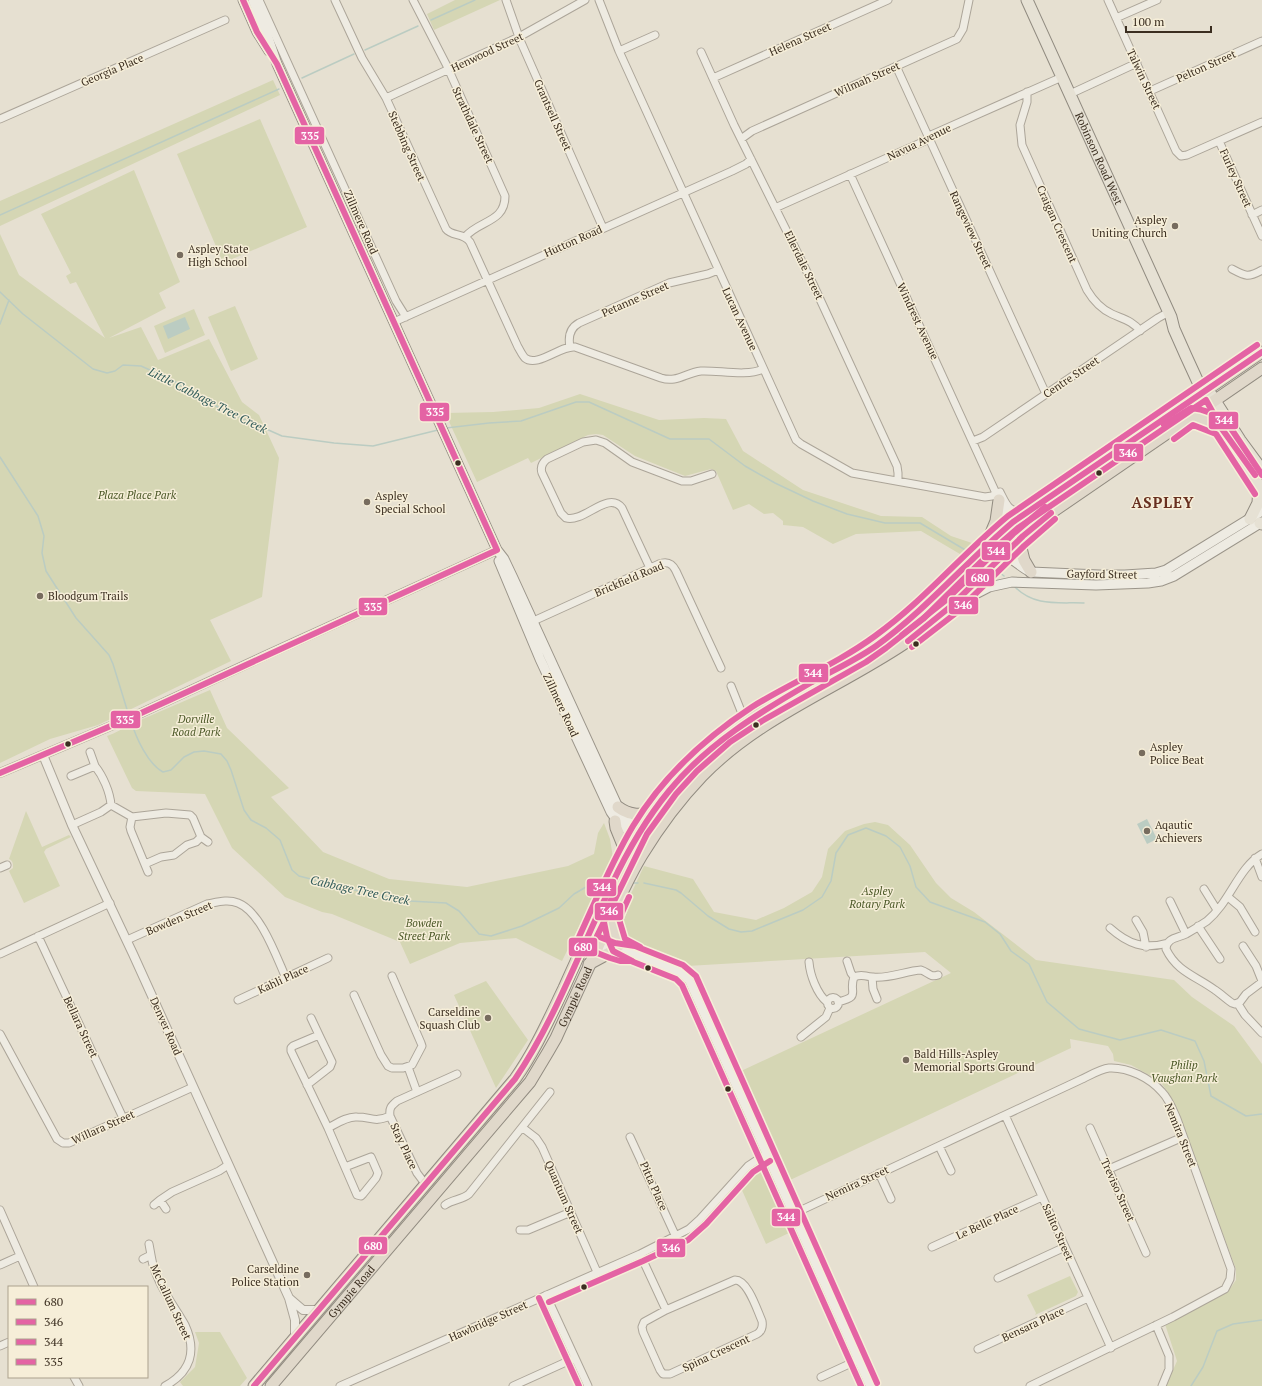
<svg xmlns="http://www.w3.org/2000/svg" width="1262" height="1386" font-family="'PT Serif',serif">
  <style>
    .green { fill: #d5d6b4 }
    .water { fill: #bbccc2 }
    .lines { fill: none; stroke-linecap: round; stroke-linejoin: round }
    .stream { stroke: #bbccc2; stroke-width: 1.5 }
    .minor-casing { stroke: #aca599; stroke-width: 9 }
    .tertiary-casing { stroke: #aca599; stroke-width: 10 }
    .secondary-casing { stroke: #9b958a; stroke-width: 11 }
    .primary-casing { stroke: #918b80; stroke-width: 13 }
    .trunk-casing { stroke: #918b80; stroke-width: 13 }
    .minor { stroke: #eeebe2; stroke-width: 7 }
    .tertiary { stroke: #eeebe2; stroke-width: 8 }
    .secondary { stroke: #eeebe2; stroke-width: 9 }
    .primary { stroke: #e6e1d4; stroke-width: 11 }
    .trunk { stroke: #e0d8ca; stroke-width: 11 }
    .bus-1-casing { stroke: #f6eed8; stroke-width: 9 }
    .bus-2-casing { stroke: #f6eed8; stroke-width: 9 }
    .bus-3-casing { stroke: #f6eed8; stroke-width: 9 }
    .bus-4-casing { stroke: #f6eed8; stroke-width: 9 }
    .bus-1 { stroke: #e463a4; stroke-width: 6 }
    .bus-2 { stroke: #e463a4; stroke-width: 6 }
    .bus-3 { stroke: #e463a4; stroke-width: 6 }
    .bus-4 { stroke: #e463a4; stroke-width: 6 }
    .poi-dot { fill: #776c5e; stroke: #f6eed8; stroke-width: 1.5 }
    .bus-dot { fill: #3b2e20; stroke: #f6eed8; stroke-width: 1.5 }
    .labels { text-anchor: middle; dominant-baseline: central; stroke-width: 3; stroke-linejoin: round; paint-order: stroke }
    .street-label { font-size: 11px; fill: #3b2e20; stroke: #f6eed8 }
    .poi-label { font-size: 11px; fill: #3b2e20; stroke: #f6eed8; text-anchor: start }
    .park-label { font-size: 11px; font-style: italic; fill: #4b5827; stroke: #f6eed8 }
    .water-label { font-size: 12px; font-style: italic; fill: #305b59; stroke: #f6eed8 }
    .district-label { font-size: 15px; font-weight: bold; letter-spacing: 1px; fill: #683020; stroke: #f6eed8 }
    .line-badge { stroke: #f6eed8; stroke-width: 1.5 }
    .badge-label { font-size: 11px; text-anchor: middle; font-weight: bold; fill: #fff }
  </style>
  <rect width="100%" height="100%" fill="#e6e0d1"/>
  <!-- green -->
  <path class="green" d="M455,0H500L434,30L427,14Z
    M273,80L280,95L0,226V201Z
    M260,119L307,227L223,263L177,154Z
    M134,170L180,282L159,293L166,308L109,338L141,327L158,360L209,339L242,402L259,415L279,458L262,597L210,620L231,661L98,725L50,739L0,763V234L19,275L105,338L76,282L70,284L66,276L71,273L41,214Z
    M235,306L258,359L231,371L208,317Z
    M194,309L205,335L165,353L154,326Z
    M580,394L659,420L704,418L726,419L743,451L803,490L881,516L922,517L951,536L975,544L965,557L921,531L856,534L833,544L803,527L783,525V521L773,513L764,514L749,504L733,510L716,471L711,469L685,476L635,456L603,435L596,434L588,435L531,463L528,458L477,482L445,413L493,412L539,408Z
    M210,690L227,728L289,788L271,797L323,852L389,879L467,887L568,866L594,854L598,833L604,823L610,839L614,864L600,884L562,961L516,938L460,943L410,964L400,942L332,914L322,912L285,897L232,848L205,794L136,791L132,788L107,736C116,733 123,728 131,724Z
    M26,811L42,847L69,835L71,837L46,849L44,852L60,886L24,903L9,871L13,868C13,863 13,861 9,859Z
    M875,822L888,825L910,845L936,883L951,898L974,912L1036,960L1174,980L1192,997L1234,1026L1262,1064V1386H1166L1177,1361L1165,1324L1229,1290L1236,1280V1269L1171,1097L1160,1081L1131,1065L1114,1061L1113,1054L1108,1046L1070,1039L1071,1048L788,1181L741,1071L951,973L925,952L687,966L627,943L621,937L620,930L629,907L628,900L644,866L693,879L714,912L756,920L784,908L812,892L822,877L828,849L845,831L864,824Z
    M486,981L528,1040L496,1088L454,995Z
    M758,1169H761L765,1172L791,1232L766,1244L741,1188Z
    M1070,1276L1078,1292L1076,1296L1035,1315L1036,1313L1027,1295Z
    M195,1332H220L247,1378L240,1386H183L180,1382L195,1367L199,1343Z"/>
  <!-- water -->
  <path class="water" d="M185,317L190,329L168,339L163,326Z
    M1147,819L1157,839L1147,844L1137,824Z"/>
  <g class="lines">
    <!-- stream -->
    <path class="stream" d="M431,20L475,0
      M365,50L418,26
      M302,78L354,54
      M0,215L279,89
      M0,292L23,314L93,369L107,373L115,371L123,365L141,366L170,379L223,410L282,436L334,443L373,446L438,430
      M0,324L9,300
      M446,428L489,423L521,421L576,402H589L670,439H709L745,466L775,483L813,501L847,514L885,523H920L967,551
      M0,457L38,516L44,536L42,553L46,571L76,618L109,655L113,664L129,716
      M999,572L1004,576
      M1015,587C1035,607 1058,602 1084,603
      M131,721C136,738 148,764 163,772L171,770L184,757L194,752L204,751L221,754L227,761L231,770L244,810L251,820L266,828L280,840L292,870L299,876L350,889L409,901L446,903L459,911L479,934L491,936L522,926L559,908L574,894L586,887L607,883
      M631,883H638
      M644,883L676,890L681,893L708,916L729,929L741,932L752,931L803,910L822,897L831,881L836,853L848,835L866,828L886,836L900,847L910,866L916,887L930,902L985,922L1000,934L1011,951L1029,964L1047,1002L1079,1029L1120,1040L1161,1030L1195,1041L1204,1061L1211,1096L1246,1116L1262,1114
      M1191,1386L1203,1367L1217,1331L1233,1324L1262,1320"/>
    <defs>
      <path id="minor" d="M259,0L396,301L406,317
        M335,0L362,58L386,98L446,229C452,237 463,232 470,242L518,347C520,350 522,355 525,358C537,368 561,345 575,347L661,378C677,383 685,373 701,371C719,370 746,377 763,369
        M413,0L447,66L505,196C505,223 479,220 465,237
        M506,0L520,40L603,228
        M599,0L619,51L796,440L801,444L852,473L985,497L992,496L1000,492
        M1108,0L1176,151L1181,156L1187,155L1262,122
        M1116,18L1157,0
        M619,51L655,35
        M701,52L734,125L813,284L897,466L898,473V481
        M896,66L1046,394
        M713,78L888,0
        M1150,91L1262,41
        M1027,92V102L1020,125L1022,145L1087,290C1093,300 1101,309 1112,314C1123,319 1133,321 1140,331
        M1070,94L1137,63
        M386,98L519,37L585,0
        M0,119L225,20
        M741,139L752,131L957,39L963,29L969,0
        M1219,141L1262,236
        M850,174L1006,515C1020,536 1031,515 1045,510C1047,509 1052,509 1055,509
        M775,208L927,140L931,135L1062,77
        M1252,215L1262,210
        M1232,269C1245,276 1248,278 1262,270
        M394,322L732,171L746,164L751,159
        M570,347C568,337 570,328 579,323L669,283L708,274L718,270
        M973,441L983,437L1158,318L1169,312
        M1000,492C1007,506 1008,511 1025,514
        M650,568L622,508C608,490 584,523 566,518L561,513L542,473C540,467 542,463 547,459L583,442L596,440L605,443L632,462L682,481H691L712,474
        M529,623L659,564C667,561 672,563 676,571L721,668
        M731,686L741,711L753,733
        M90,752L95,766
        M71,776L95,766C103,776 110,792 111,805
        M132,817L130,827L131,831L148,872
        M72,825L101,812L111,805L132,817L166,813L190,815L193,818L201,837L196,842L187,845L174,855L161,857L145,864
        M201,837L208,842
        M1262,854C1238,868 1230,902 1207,921C1201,925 1193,930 1186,934C1178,938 1166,938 1166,949C1177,972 1196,976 1215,990C1221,994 1226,999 1232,1003L1235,1004L1240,1002L1246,994L1262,982
        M1255,858L1262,877
        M0,868L7,865
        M1204,889L1217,910
        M1228,897L1240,907L1255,932
        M1170,901L1186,934
        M1136,920L1143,932L1146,947
        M1198,926L1220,959
        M1110,928C1128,944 1144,950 1168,943
        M38,936L123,1118
        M127,940L207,904C218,902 228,899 238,903C261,912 276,956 286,978
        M1243,946L1256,966L1262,981
        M0,954L110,903
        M847,961L851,973L854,977
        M809,962C810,975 817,994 827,1002
        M872,977L873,989L877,999
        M354,995L381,1055L388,1066L392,1068H403L412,1065L422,1046L421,1043L392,976
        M827.5 1003a5.5 5.5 0 1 1 11 0a5.5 5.5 0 1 1-11 0Z
        M238,1000L328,958
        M838,1002C862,996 848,993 854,977C863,973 864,977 873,977C888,979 906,971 921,970C928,972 930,978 938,975
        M1238,1004L1245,1015L1262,1033
        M311,1018L319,1035
        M0,1034L57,1139L63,1143H69L193,1087
        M801,1037L826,1017L830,1008
        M408,1067L417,1092
        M307,1085L330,1067L332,1062L319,1035L293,1046L291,1048V1051L328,1128L357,1195L361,1196L363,1194L376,1178L378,1173L371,1157L345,1167
        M1005,1115L1111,1348
        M328,1128C336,1124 347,1116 357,1117C372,1117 374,1123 390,1116
        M523,1128L536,1138L542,1147L597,1272
        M1090,1128L1146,1253
        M630,1137L676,1237
        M939,1146L951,1171
        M1109,1169L1183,1137
        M879,1173L891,1199
        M426,1185L417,1173L390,1116C389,1108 391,1106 397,1101L457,1074
        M160,1200L172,1192L219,1171L228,1165
        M154,1205L160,1200L166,1209
        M445,1205C453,1199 462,1200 469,1194L550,1092
        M0,1210L34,1287
        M793,1214L1080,1080C1089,1076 1100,1069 1109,1068C1128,1067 1150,1078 1162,1092C1169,1099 1173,1110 1177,1119L1231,1269L1230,1279L1225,1289L1173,1317L1030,1386
        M520,1230H528L571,1212
        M932,1247L1042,1197
        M640,1254L666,1310
        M151,1255C154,1280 173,1304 185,1325C197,1351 191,1372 165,1386
        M143,1259L151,1255L149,1244
        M0,1265L20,1256
        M998,1278L1065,1247
        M735,1280C748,1280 757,1310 762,1321C763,1327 762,1331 757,1334L670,1374H663L660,1370L643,1332L642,1327L644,1322L666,1310Z
        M546,1295L588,1386
        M1156,1325L1169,1356V1369L1162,1386
        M0,1346L9,1342
        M978,1349L1088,1298
        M74,1377L79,1386
        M821,1377L858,1360
        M340,1386L640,1254L689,1229L700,1219L748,1166L766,1154
        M513,1386L575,1358"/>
      <path id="tertiary" d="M43,755L72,825L133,954L289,1298L295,1320V1338
        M0,773L139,714L264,656L497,550
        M590,933L619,945L632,953L680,972L689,980L870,1386
        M586,940L621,953H632
        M289,1298L303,1310H319"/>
      <path id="secondary" d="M243,0L257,32L269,51
        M253,0L265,29L277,64L305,126L497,550L504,559L513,578L622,816L626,820L653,838
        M499,561L540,659L611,812L620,825L649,844
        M943,588L959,584L986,557C1003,544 1016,566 1031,572L1099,575H1125L1156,573L1166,570L1262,511
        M960,602L989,587L1012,582L1096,585L1148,583L1161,581L1174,576L1262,522"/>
      <g id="primary">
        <path id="s1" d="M1027,0L1171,317L1174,329L1186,356L1214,417L1226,437L1262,490"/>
        <path d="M1210,393L1240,440L1262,470"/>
        <path d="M1250,519L1258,503L1259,486"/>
        <path d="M1260,523L1262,524"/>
      </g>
      <g id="trunk">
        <path d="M1192,416L1205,420L1221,428"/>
        <path d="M1019,540L1024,560L1031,572"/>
        <path d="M990,542L991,533L996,521L999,500"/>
        <path d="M618,807C629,815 639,816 652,812"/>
        <path d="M615,821L616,828L627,855"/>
        <path d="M611,918L615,935L619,945"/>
        <path d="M589,964L613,951"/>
        <path d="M254,1386L515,1079C535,1051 549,1019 564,988C581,950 598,913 616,876C627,854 638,832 652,812C696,750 751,717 815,681C838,668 861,657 882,641C929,606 967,559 1013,522L1262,352"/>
        <path id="s2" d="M271,1386L530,1082L548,1052L556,1038C570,1007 585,976 599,944C612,914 625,883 642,855C659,827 680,799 702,776C759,717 838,688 905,643C957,607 997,558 1045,517L1262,368"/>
      </g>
    </defs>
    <!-- minor casing -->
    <use href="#minor" class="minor-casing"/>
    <!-- tertiary casing -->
    <use href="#tertiary" class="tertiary-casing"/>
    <!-- secondary casing -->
    <use href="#secondary" class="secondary-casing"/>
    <!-- primary casing -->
    <use href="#primary" class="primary-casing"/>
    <!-- trunk casing -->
    <use href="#trunk" class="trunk-casing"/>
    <!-- minor -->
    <use href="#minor" class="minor"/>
    <!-- tertiary -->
    <use href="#tertiary" class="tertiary"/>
    <!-- secondary -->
    <use href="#secondary" class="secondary"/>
    <!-- primary -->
    <use href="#primary" class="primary"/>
    <!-- trunk -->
    <use href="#trunk" class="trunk"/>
    <defs>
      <path id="bus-1" d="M908,641L950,607L1023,536L1051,513
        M254,1386L515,1079C555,1020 580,950 611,886C627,852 645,820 669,791C707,744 760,712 812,682C834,670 856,660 876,646C926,610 966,562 1013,522L1262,352"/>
      <path id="bus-2" d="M1174,439L1193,425L1216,434L1255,494
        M912,647L956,613L1024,546L1055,519
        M615,891L603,917L607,937L613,951L632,961
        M539,1298L579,1386
        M549,1302L643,1261L688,1240L706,1224L753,1172L770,1161
        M877,1383L696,976L683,965L635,946L615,943L597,936L647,834L676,794L697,771L730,742L762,721L866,662L886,648L923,619L995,548L1018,528L1206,400L1222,429L1255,475"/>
      <path id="bus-3" d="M1164,425L1191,408C1203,409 1219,415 1228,424L1262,475
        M902,635L945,601L1013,534L1045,507
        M629,897L619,919L625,939L640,947
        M861,1386L682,985L676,979L631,961H620L610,958L582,947L579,943V937C596,900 612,861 633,826C662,778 705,738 752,707C792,682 837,664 875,636C924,601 962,554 1008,516L1257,345"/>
      <path id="bus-4" d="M243,0L257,32L277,64L497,550
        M0,773L139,714L497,550"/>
    </defs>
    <!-- bus-1 casing -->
    <use href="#bus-1" class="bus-1-casing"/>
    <!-- bus-2 casing -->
    <use href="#bus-2" class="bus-2-casing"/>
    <!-- bus-3 casing -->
    <use href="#bus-3" class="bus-3-casing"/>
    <!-- bus-4 casing -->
    <use href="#bus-4" class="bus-4-casing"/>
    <!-- bus-1 -->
    <use href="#bus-1" class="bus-1"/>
    <!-- bus-2 -->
    <use href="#bus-2" class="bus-2"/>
    <!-- bus-3 -->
    <use href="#bus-3" class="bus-3"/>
    <!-- bus-4 -->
    <use href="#bus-4" class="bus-4"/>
  </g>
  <!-- markers -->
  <g class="poi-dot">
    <circle cx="1175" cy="226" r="4"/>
    <circle cx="180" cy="255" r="4"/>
    <circle cx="367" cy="502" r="4"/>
    <circle cx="40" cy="596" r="4"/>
    <circle cx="1142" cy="753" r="4"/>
    <circle cx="1147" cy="831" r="4"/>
    <circle cx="488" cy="1018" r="4"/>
    <circle cx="906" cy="1060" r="4"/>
    <circle cx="307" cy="1275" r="4"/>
  </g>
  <g class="bus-dot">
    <circle cx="458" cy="463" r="3.5"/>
    <circle cx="1099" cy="473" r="3.5"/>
    <circle cx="916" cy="644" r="3.5"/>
    <circle cx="756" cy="725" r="3.5"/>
    <circle cx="68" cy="744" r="3.5"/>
    <circle cx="648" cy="968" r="3.5"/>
    <circle cx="728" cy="1089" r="3.5"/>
    <circle cx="584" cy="1287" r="3.5"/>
  </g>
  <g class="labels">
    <!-- street labels -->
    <g class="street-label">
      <text transform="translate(800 39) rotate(-24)">Helena Street</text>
      <text transform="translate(487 52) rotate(-25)">Henwood Street</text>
      <text transform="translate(1206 66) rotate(-24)">Pelton Street</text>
      <text transform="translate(112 70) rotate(-23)">Georgia Place</text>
      <text transform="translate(867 79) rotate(-24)">Wilmah Street</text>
      <text transform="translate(1144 79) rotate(65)">Talwin Street</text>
      <text transform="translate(553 115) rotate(66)">Grantsell Street</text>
      <text transform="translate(473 125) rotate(65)">Strathdale Street</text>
      <text transform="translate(919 142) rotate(-26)">Navua Avenue</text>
      <text transform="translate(407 146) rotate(66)">Stebbing Street</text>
      <text stroke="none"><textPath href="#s1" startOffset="174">Robinson Road West</textPath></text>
      <text transform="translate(1236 178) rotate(66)">Furley Street</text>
      <text transform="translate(361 222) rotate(66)">Zillmere Road</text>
      <text transform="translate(1057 224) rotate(66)">Craigan Crescent</text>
      <text transform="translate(971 230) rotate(65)">Rangeview Street</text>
      <text transform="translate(573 241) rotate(-24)">Hutton Road</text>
      <text transform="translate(804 265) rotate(64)">Ellerdale Street</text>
      <text transform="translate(635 299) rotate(-24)">Petanne Street</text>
      <text transform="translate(740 319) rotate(65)">Lucan Avenue</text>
      <text transform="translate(918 321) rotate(65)">Windrest Avenue</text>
      <text transform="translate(1071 377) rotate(-34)">Centre Street</text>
      <text transform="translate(1102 574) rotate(1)">Gayford Street</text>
      <text transform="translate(629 579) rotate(-23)">Brickfield Road</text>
      <text transform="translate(561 705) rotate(65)">Zillmere Road</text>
      <text transform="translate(179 918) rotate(-23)">Bowden Street</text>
      <text transform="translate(283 979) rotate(-25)">Kahli Place</text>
      <text stroke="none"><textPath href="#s2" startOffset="496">Gympie Road</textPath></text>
      <text transform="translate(166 1026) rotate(66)">Denver Road</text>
      <text transform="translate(81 1027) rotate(65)">Bellara Street</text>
      <text transform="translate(103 1127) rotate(-24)">Willara Street</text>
      <text transform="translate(1181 1135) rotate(68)">Nemira Street</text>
      <text transform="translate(404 1146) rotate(65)">Stay Place</text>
      <text transform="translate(857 1183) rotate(-25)">Nemira Street</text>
      <text transform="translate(654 1186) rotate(66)">Pitta Place</text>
      <text transform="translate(1118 1190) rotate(66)">Treviso Street</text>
      <text transform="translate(564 1197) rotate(66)">Quantum Street</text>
      <text transform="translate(987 1222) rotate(-25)">Le Belle Place</text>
      <text transform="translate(1058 1232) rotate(66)">Salito Street</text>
      <text stroke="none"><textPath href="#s2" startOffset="124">Gympie Road</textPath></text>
      <text transform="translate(171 1302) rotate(65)">McCallum Street</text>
      <text transform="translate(488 1321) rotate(-24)">Hawbridge Street</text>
      <text transform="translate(1033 1324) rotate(-25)">Bensara Place</text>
      <text transform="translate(716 1353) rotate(-25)">Spina Crescent</text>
    </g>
    <!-- poi labels -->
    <g class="poi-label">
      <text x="1167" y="220" text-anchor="end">Aspley<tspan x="1167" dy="13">Uniting Church</tspan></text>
      <text x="188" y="249">Aspley State<tspan x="188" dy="13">High School</tspan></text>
      <text x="375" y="496">Aspley<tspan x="375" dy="13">Special School</tspan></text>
      <text x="48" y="596">Bloodgum Trails</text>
      <text x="1150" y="747">Aspley<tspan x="1150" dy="13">Police Beat</tspan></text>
      <text x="1155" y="825">Aqautic<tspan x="1155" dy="13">Achievers</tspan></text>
      <text x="480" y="1012" text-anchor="end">Carseldine<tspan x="480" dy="13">Squash Club</tspan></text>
      <text x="914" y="1054">Bald Hills-Aspley<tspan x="914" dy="13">Memorial Sports Ground</tspan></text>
      <text x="299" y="1269" text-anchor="end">Carseldine<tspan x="299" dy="13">Police Station</tspan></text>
    </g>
    <!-- park labels -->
    <g class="park-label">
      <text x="137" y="495">Plaza Place Park</text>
      <text x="196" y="719">Dorville<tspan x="196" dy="13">Road Park</tspan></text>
      <text x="877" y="891">Aspley<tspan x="877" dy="13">Rotary Park</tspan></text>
      <text x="424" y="923">Bowden<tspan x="424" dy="13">Street Park</tspan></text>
      <text x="1184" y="1065">Philip<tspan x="1184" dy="13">Vaughan Park</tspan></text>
    </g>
    <!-- water labels -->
    <g class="water-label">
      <text transform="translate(208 400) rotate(27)">Little Cabbage Tree Creek</text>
      <text transform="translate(360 890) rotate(12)">Cabbage Tree Creek</text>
    </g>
    <!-- district labels -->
    <g class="district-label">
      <text x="1163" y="502">ASPLEY</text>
    </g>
  </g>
  <g class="line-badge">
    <rect x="294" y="126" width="31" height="19" rx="4" fill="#e463a4"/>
    <rect x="419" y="402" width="31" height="20" rx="4" fill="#e463a4"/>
    <rect x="1208" y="411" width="31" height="19" rx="4" fill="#e463a4"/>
    <rect x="1113" y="443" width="31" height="19" rx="4" fill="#e463a4"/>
    <rect x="981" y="541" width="30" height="20" rx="4" fill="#e463a4"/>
    <rect x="965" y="568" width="30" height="19" rx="4" fill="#e463a4"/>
    <rect x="948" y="596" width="31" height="19" rx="4" fill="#e463a4"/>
    <rect x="358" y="597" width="30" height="19" rx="4" fill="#e463a4"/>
    <rect x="798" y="663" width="31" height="20" rx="4" fill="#e463a4"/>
    <rect x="110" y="710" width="31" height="19" rx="4" fill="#e463a4"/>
    <rect x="586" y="878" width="31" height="19" rx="4" fill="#e463a4"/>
    <rect x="594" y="902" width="30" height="19" rx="4" fill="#e463a4"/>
    <rect x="568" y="937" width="30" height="20" rx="4" fill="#e463a4"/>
    <rect x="771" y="1208" width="30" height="19" rx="4" fill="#e463a4"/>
    <rect x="358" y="1236" width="30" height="19" rx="4" fill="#e463a4"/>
    <rect x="656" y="1238" width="30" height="20" rx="4" fill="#e463a4"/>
  </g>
  <g class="badge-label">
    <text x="310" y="140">335</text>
    <text x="435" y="416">335</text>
    <text x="1224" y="424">344</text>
    <text x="1128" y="457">346</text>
    <text x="996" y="555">344</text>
    <text x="980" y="582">680</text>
    <text x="963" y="609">346</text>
    <text x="373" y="611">335</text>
    <text x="813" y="677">344</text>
    <text x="125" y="724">335</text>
    <text x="602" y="891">344</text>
    <text x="609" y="915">346</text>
    <text x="583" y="951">680</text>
    <text x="786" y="1221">344</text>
    <text x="373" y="1250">680</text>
    <text x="671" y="1252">346</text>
  </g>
  <!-- legend -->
  <rect x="8" y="1286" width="140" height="92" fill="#f6eed8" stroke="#aba18e"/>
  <rect x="16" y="1299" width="20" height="6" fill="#e463a4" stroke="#aba18e"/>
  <text x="44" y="1306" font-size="12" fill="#3b2e20">680</text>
  <rect x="16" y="1319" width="20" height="6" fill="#e463a4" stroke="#aba18e"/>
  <text x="44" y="1326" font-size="12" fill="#3b2e20">346</text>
  <rect x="16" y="1339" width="20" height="6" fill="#e463a4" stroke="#aba18e"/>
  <text x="44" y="1346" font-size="12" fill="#3b2e20">344</text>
  <rect x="16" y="1359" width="20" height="6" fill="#e463a4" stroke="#aba18e"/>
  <text x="44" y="1366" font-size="12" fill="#3b2e20">335</text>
  <!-- scale -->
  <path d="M1126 26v6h85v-6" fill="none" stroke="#3b2e20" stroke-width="2"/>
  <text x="1132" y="26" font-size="12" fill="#3b2e20" stroke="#f6eed8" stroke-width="3" paint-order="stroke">100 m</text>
</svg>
